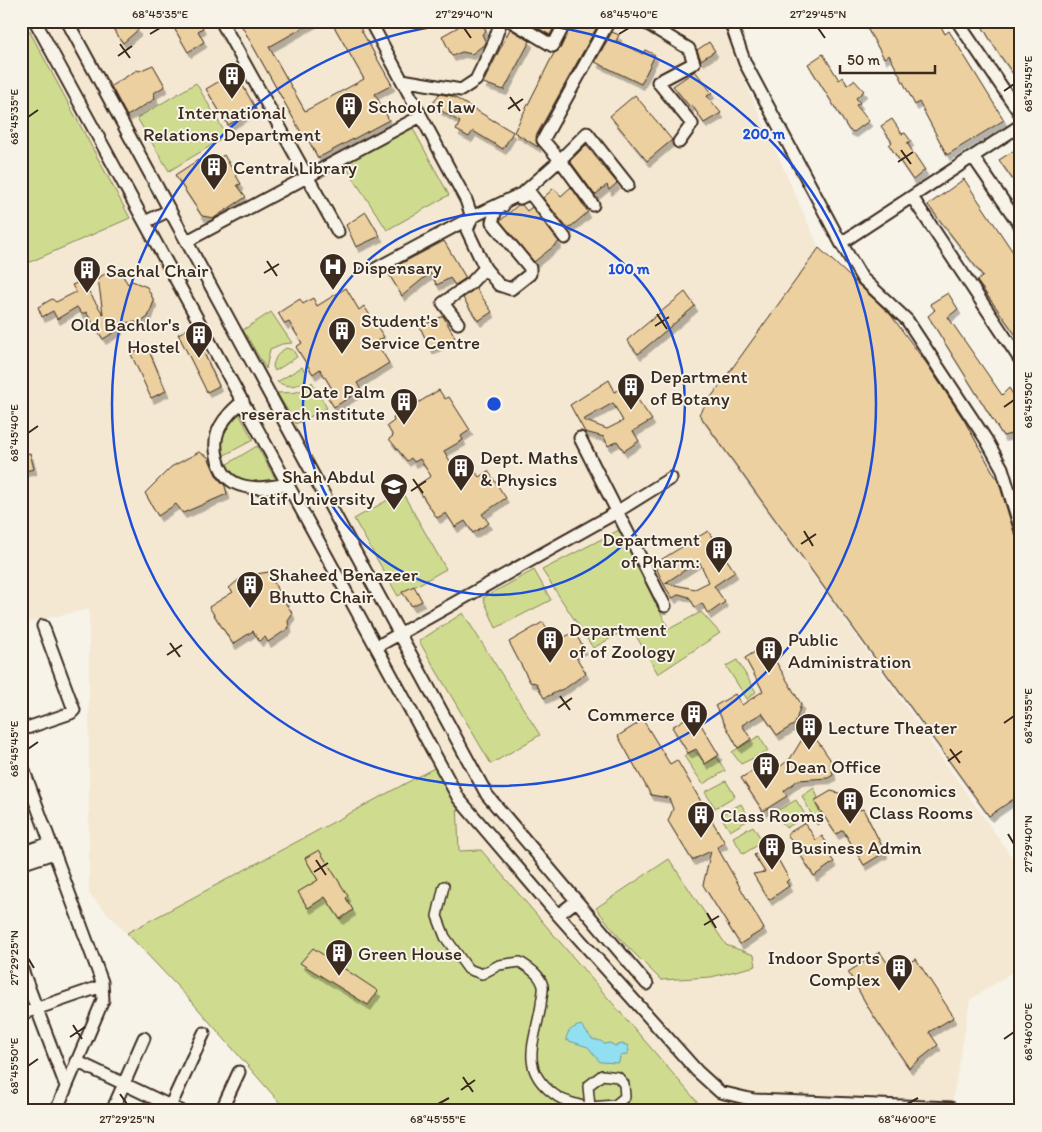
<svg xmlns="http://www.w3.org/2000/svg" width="1042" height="1132" font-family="Itim,sans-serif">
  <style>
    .built { fill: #f4e8d2 }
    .green { fill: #cfdc90; stroke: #858357 }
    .water { fill: #91dff0; stroke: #6f979c }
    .building { fill: #ecd0a0; stroke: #3b2a1e; fill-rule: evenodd; filter: url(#shadow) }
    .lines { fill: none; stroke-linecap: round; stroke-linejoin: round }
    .pedestrian-casing { stroke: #3b2a1e; stroke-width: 12 }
    .minor-casing { stroke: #3b2a1e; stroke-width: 15 }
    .pedestrian { stroke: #f7f3e8; stroke-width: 9 }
    .minor { stroke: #f7f3e8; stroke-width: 11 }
    .ticks { fill: none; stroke: #3b2a1e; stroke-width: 2 }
    .ring { fill: none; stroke: #1d4ed8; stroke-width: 2.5 }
    .labels { text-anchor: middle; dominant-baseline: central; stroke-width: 4; stroke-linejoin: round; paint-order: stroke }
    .poi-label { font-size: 19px; fill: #3b2a1e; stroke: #f7f3e8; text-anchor: start }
    .centre { fill: #1d4ed8; stroke: #f7f3e8; stroke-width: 2.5 }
    .ring-label { font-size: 15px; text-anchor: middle; font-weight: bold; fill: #1d4ed8; stroke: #f7f3e8; stroke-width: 4; stroke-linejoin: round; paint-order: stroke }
    .neatline { fill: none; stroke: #3b2a1e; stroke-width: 2 }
    .ticks-label { font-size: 12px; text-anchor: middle; fill: #3b2a1e }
  </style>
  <defs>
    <filter id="shadow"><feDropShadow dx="3" dy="5.5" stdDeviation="0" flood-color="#0004"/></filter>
  </defs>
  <rect width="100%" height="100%" fill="#f7f3e8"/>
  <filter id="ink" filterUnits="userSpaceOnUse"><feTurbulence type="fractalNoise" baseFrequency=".02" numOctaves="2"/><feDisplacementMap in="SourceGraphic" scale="10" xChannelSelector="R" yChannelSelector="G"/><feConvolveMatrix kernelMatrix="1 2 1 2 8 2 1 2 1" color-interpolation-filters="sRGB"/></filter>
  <g filter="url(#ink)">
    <!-- built -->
    <path class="built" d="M21,21H724L747,86L819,248L699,414L1021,870V966L970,1000L951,1111H287L193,1003L89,894V609L21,624Z"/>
    <!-- green -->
    <path class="green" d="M21,21H24L130,218L21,266Z
      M196,83L227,136L169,171L137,118Z
      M411,125L449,195L387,230L344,164Z
      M271,312L292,343L282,344L270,349L266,369L243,330Z
      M286,348L293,350L297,357L275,371L273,366C275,357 278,353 286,348Z
      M302,367L306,374V379C297,388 287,387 277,382Z
      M312,382L327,408L296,424L277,393C295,392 298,395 312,382Z
      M237,410L253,440L217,459L219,429Z
      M257,446L276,480L271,487L234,483L224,466Z
      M402,492L446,569L398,596L354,519Z
      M619,530L669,629L701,612L720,633L658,674L631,627L593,648L542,570Z
      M534,570L551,600L496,628L483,598Z
      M463,613L540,735L491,764L419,641Z
      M737,660L756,692L747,699L726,666Z
      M759,736L768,751L741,764L732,752Z
      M694,750L705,764L717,757L725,771L703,784L684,756Z
      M436,767L457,801L459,851L481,850L705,1111H287L193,1003L127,933Z
      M726,781L735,796L715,808L705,792Z
      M814,788L818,798L814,801L824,821L817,825L802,796Z
      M796,800L806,816L786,828L775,812Z
      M741,804L750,819L730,831L720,815Z
      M753,826L763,842L743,854L733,837Z
      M669,859L726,945L754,955L756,966L711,977L661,980L623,942L596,908Z"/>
    <!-- water -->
    <path class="water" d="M581,1025L592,1039L601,1041L604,1044L610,1043L615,1046L622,1044L627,1045L629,1051L626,1055L620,1056L619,1063L600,1062L588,1047L566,1040C567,1030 572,1028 581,1025Z"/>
    <!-- building -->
    <path class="building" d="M108,21H132L138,30L123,43Z
      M170,21H199L203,28L198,31L204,42L188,52Z
      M239,21H315L269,47L305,111L364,79L331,21H356L392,85L375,94L389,120L318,158L304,132L302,134Z
      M467,21H481L486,31L482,34L486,43L472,54L462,52L452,56L442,36L458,27L459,22Z
      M526,21H557L550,35Z
      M573,21H592L598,25L536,136L538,147L514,132L554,53L560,49Z
      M863,21H938L945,34L949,31L1004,120L947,155L919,102L915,105L889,55L884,58Z
      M979,21H1021V85L997,51Z
      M510,29L530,41L504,90L483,83Z
      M612,32L619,35L616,41L643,54L645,50L655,55L641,84L595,62Z
      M709,42L715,51L701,60L697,50Z
      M823,54L839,80L843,77L847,85L854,80L864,91L856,98L860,103L856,105L869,121L854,132L849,130L808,64Z
      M153,65L165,86L154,93L155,99L127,116L111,86L137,70L139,71Z
      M695,71L712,93L707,96L721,113L704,123L692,105L690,107L673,86Z
      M235,72L256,109L228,125L206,89Z
      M439,94L452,96L513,132L503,149L473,131L469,137L456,130L460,122L432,105Z
      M635,95L672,140L647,161L610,116Z
      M892,119L902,134L905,133L911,141L907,143L925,170L913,180L889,145L892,142L881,126Z
      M586,145L617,183L609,190L607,185L595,195L570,161Z
      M1021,146V191L999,160Z
      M224,155L241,184L237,185L246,197L214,218L202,216L175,175L198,160L204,168Z
      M964,179L1013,252L1021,246V342L977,281L983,276L928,205Z
      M571,187L588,212L568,229L543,198L554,188L561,196Z
      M518,205H522L527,211L532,207L559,242L534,262L500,221Z
      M366,212L380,236L356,247L346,225Z
      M444,241L466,278L455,285L450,278L437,285L430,273L402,296L387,271Z
      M819,248L890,314L927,364L964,420L999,483L1014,532L1021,540V794L989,816L699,414Z
      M117,267L128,284L132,281L147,287L154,301L148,317L141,322L117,323L120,329L103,339L86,312L82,314L77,307L57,319L53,311L42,317L38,307L52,299L56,302L76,292L72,285L82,281L103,314L98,278Z
      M346,288L359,310L364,306L384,337L376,342L389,363L357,383L361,390L334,407L327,396L334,392L320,369L313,374L296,347L302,343L289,322L285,324L278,313L300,299L303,304L313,298L317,306Z
      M476,288L492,312L478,321L463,298Z
      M685,292L695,306L638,354L627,340Z
      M948,293L958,309L948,317L1002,395L1009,388L1019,404L1016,406L1021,413V448L1011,434L1003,436L928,316L935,310L930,304Z
      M443,316L455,337L430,349L420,327Z
      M192,327L219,386L207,392L178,334Z
      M147,346L166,391L151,398L131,354Z
      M609,380L615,392L627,384L652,420L633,431L639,441L624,451L617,441L608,446L604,437L585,432L570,405ZM613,403L623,421L607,429L583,420Z
      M439,390L445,399L449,397L470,430L461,436L463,440L444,451L456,471L469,462L479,477L488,471L506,498L482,514L489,523L473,533L465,521L455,527L446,513L437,518L416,486L431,476L420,459L414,462L411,458L407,461L389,439L393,436L387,426L394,421L393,418Z
      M199,452L208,457L217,477L225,486L227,494L183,513L176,504L158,516L145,493L171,467Z
      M30,453L34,469L21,472V455Z
      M708,531L735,572L714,586L725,602L708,614L702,603L695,607L689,597L679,594L673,598L667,590L654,564ZM699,561L709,582L695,589L665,583Z
      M269,572L278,591L285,596L286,604L291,611L292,615L288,621L289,628L268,642L265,637L259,641L253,631L233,644L209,607L233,592L229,588L243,576Z
      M414,586L422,601L412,606L402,592Z
      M543,622L548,630L556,628L561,639L574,632L584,648L574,654L586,673L567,687L544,698L536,683L530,682L509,642Z
      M766,645L801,704L795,724L777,735L762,713L742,725L751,739L738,748L715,706L735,694L742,705L763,691L745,658Z
      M694,713L719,755L705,764L696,749L688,753L672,727Z
      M643,720L670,764L677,760L725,843L717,847L764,929L740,944L703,885L711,851L692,860L668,821L673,809L669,798L651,795L618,736Z
      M806,733L813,736L819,743L830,759L833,775L828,778L798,780L784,791L787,796L763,811L741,778L765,763L773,772L790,759Z
      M831,791L854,797L860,810L863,809L885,852L864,865L843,830L836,834L814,801Z
      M805,823L816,840L822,836L831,849L827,852L834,862L814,876L787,834Z
      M770,845L789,879L786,882L789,886L769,900L753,874L765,872L754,855Z
      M319,850L348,896L346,898L353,910L340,919L325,897L308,908L298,892L318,880L305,858Z
      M313,948L378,991L368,1005L300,963Z
      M880,952L892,970L916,959L954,1017L929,1032L938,1045L909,1068L871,1012L848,972Z"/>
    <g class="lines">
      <defs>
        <path id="pedestrian" d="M444,886L437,916L445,937L468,969L482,974L499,965L520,962C529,968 540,974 543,986C544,991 541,1000 541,1005C535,1043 517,1070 558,1097C569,1104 585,1105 598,1111
          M602,1075L618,1077L624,1084L625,1097L615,1105L590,1107L588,1086Z"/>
        <path id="minor" d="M35,21L459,799L558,915L697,1071L720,1092L754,1100L951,1108
          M67,21L487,795L647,984
          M221,21L338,232
          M370,21L466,200L472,217L523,193L560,160L593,205
          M511,21L553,46L566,21
          M609,21L543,140L560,160L587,133L628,185
          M643,21L689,49L694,63L658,82L692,124L679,142
          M730,21L745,63L841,243L862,278L907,320L987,441L1002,468L1021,530
          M957,21L1021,115
          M402,80L461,90L476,80L493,45L501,21
          M973,157L1021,227
          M912,197L1021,361
          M520,198L530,193L565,238
          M145,222L170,210
          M187,241L421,116
          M841,243L1021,125
          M377,268L472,217
          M485,268L499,285L511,289L530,274V268L492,222L497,208L503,206
          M458,323L443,303L471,283L485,268L467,230L472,217
          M243,401C234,409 226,416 220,427C211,444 217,474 235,483C251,491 272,487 289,484
          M580,438L665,606
          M376,647L610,516L671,478
          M21,730L71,713L74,710L43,626
          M21,763L102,982L103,1000L56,1111
          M21,853L50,843
          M21,864L54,853
          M558,915L576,901
          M21,967L66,1086
          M21,1014L102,986
          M76,1061L181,1111
          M112,1111L144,1038
          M168,1111L204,1033
          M221,1111L239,1072"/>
      </defs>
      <!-- pedestrian casing -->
      <use href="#pedestrian" class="pedestrian-casing"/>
      <!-- minor casing -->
      <use href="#minor" class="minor-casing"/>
      <!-- pedestrian -->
      <use href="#pedestrian" class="pedestrian"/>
      <!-- minor -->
      <use href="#minor" class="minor"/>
    </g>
  </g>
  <!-- ticks -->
  <path class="ticks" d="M464,28L471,38M818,28L825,38M150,34L160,28M619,34L629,28M120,44L130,58M118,56L132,46M1004,91L1014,84M510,97L520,111M508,109L523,99M28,117L38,110M901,150L911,164M898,162L913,152M267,261L277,276M264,273L279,264M657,314L667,329M655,326L669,317M1004,407L1014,400M28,433L38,426M413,479L423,493M411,491L426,481M804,531L813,546M801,544L816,534M170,643L180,657M167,655L182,645M560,696L570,710M558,708L572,698M1004,723L1014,716M28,749L38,742M950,749L960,763M948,761L962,751M1008,834L1014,844M316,860L326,875M314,872L328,863M707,913L716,928M704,925L719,916M28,958L34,968M73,1025L82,1039M70,1037L85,1027M1004,1039L1014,1032M28,1066L38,1059M463,1077L473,1092M461,1090L475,1080M120,1094L127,1104M438,1104L449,1098M907,1104L918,1098"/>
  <!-- distance rings -->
  <g class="ring">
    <circle cx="494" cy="404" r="191"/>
    <circle cx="494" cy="404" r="382"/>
  </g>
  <!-- icons -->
  <defs>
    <symbol id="building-pin" viewBox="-11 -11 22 30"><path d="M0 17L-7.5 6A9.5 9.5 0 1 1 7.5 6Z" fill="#3b2a1e" stroke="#f7f3e8"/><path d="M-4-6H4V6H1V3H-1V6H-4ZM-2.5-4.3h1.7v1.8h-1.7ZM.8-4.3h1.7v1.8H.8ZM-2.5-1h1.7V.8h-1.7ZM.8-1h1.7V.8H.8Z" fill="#fff"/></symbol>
    <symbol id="hospital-pin" viewBox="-11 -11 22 30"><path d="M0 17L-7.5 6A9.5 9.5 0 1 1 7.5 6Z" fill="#3b2a1e" stroke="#f7f3e8"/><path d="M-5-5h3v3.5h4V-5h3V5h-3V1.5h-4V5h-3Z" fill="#fff"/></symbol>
    <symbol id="university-pin" viewBox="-11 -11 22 30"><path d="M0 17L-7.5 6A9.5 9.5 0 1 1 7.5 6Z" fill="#3b2a1e" stroke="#f7f3e8"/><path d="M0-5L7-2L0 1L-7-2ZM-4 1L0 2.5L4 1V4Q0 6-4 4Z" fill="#fff"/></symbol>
  </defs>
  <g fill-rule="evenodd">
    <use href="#building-pin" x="216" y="60" width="32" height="43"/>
    <use href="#building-pin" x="333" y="90" width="32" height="43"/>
    <use href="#building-pin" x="198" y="151" width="32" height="43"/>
    <use href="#hospital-pin" x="317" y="251" width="32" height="43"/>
    <use href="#building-pin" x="71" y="254" width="32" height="43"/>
    <use href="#building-pin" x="326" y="315" width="32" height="43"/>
    <use href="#building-pin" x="183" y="319" width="32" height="43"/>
    <use href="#building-pin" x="615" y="371" width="32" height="43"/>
    <use href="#building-pin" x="388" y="386" width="32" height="43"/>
    <use href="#building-pin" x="445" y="452" width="32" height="43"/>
    <use href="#university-pin" x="378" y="471" width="32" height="43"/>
    <use href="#building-pin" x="703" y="534" width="32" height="43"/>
    <use href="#building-pin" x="234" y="569" width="32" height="43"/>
    <use href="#building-pin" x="534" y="624" width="32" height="43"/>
    <use href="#building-pin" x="753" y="634" width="32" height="43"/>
    <use href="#building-pin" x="678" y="698" width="32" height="43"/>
    <use href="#building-pin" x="793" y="711" width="32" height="43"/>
    <use href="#building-pin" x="750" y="750" width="32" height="43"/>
    <use href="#building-pin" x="834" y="785" width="32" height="43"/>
    <use href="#building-pin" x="685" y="799" width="32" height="43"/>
    <use href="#building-pin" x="756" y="831" width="32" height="43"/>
    <use href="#building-pin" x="323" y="937" width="32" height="43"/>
    <use href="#building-pin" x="883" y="952" width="32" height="43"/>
  </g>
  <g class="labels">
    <!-- poi labels -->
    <g class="poi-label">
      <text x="368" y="106">School of law</text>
      <text x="232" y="112" text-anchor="middle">International<tspan x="232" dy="22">Relations Department</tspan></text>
      <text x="233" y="167">Central Library</text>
      <text x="352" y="267">Dispensary</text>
      <text x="106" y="270">Sachal Chair</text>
      <text x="361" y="320">Student's<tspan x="361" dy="22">Service Centre</tspan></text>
      <text x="180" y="324" text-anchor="end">Old Bachlor's<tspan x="180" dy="22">Hostel</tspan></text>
      <text x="650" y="376">Department<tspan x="650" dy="22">of Botany</tspan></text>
      <text x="385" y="391" text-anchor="end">Date Palm<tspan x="385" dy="22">reserach institute</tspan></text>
      <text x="480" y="457">Dept. Maths<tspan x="480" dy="22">&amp; Physics</tspan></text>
      <text x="375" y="476" text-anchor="end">Shah Abdul<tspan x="375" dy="22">Latif University</tspan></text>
      <text x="700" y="539" text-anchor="end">Department<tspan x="700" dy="22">of Pharm:</tspan></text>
      <text x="269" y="574">Shaheed Benazeer<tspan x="269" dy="22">Bhutto Chair</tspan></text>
      <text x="569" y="629">Department<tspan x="569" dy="22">of of Zoology</tspan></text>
      <text x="788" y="639">Public<tspan x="788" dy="22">Administration</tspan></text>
      <text x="675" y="714" text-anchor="end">Commerce</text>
      <text x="828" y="727">Lecture Theater</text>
      <text x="785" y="766">Dean Office</text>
      <text x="869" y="790">Economics<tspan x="869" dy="22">Class Rooms</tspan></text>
      <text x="720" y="815">Class Rooms</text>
      <text x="791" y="847">Business Admin</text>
      <text x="358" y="953">Green House</text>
      <text x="880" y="957" text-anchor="end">Indoor Sports<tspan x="880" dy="22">Complex</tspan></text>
    </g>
  </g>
  <circle cx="494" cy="404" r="8" class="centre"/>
  <g class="ring-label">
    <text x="764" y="139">200 m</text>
    <text x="629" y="274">100 m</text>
  </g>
  <!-- margin -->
  <rect width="1042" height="1132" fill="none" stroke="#f7f3e8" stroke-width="55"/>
  <!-- scale -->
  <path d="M840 65v8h95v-8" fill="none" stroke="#3b2a1e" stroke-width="2.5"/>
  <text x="847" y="65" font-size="15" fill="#3b2a1e" stroke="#f7f3e8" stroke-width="4" paint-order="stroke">50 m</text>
  <rect x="28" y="28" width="986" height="1076" class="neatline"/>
  <g class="ticks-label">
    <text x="160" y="18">68°45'35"E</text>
    <text x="464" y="18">27°29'40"N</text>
    <text x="629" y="18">68°45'40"E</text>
    <text x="818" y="18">27°29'45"N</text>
    <text transform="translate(1028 84) rotate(-90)" y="4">68°45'45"E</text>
    <text transform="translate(14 117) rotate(-90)" y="4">68°45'35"E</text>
    <text transform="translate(1028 400) rotate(-90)" y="4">68°45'50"E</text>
    <text transform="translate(14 433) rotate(-90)" y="4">68°45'40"E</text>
    <text transform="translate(1028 716) rotate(-90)" y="4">68°45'55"E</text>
    <text transform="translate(14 749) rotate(-90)" y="4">68°45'45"E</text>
    <text transform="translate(1028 844) rotate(-90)" y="4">27°29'40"N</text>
    <text transform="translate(14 958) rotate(-90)" y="4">27°29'25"N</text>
    <text transform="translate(1028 1032) rotate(-90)" y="4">68°46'00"E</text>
    <text transform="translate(14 1066) rotate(-90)" y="4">68°45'50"E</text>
    <text x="127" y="1123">27°29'25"N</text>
    <text x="438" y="1123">68°45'55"E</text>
    <text x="907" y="1123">68°46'00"E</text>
  </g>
</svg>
